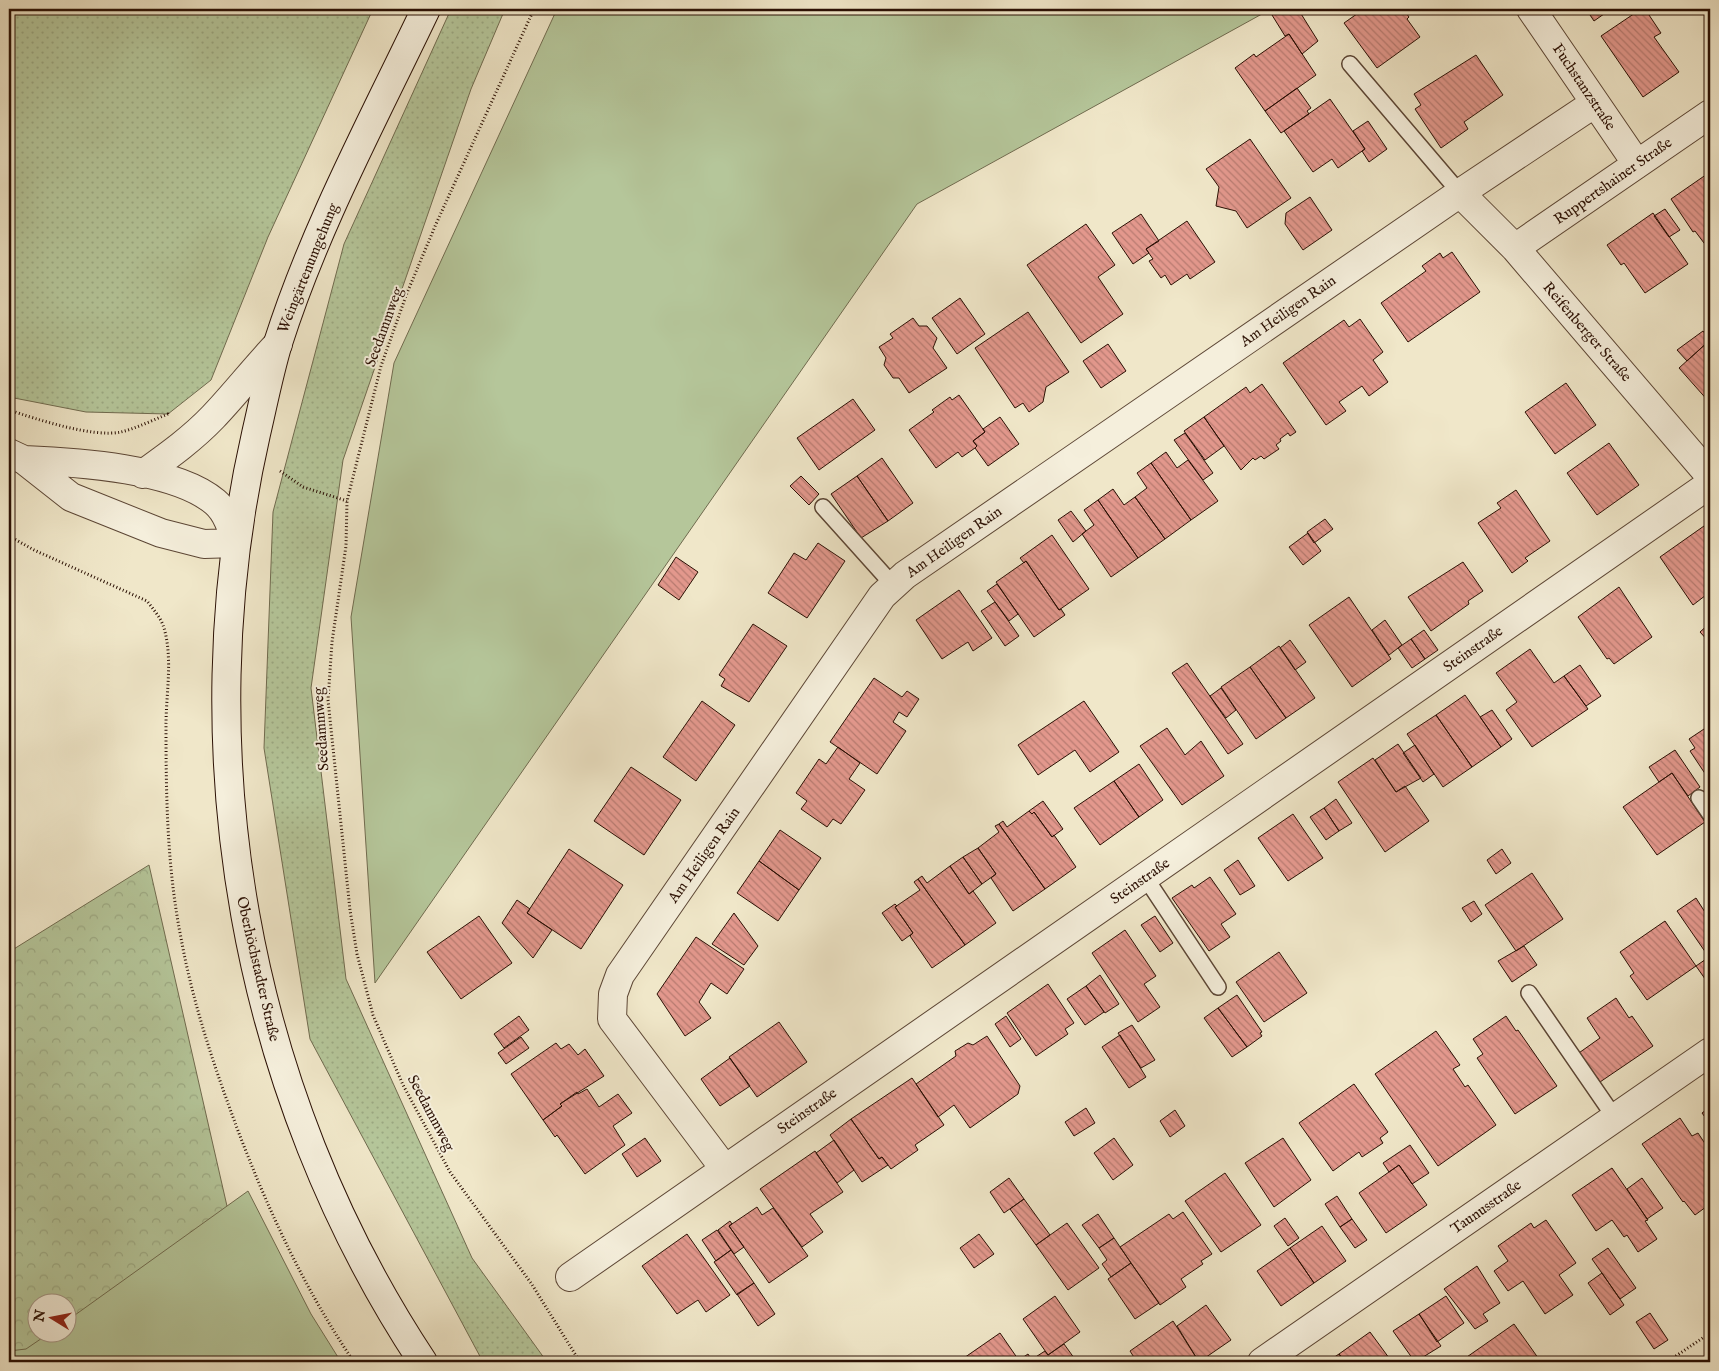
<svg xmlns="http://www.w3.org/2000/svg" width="1719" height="1371" font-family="'IM FELL English',serif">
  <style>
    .grass { fill: url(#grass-dots); stroke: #706b4f }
    .forest { fill: url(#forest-crowns); stroke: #706b4f; fill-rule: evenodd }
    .green { fill: #b5c69a; stroke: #706b4f }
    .building { fill: url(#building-back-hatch); stroke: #2b1004 }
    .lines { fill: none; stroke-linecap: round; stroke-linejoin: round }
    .service-casing { stroke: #5c4635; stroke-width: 18 }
    .minor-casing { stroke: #5c4635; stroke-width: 30 }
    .tertiary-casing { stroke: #5c4635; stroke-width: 30 }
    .secondary-casing { stroke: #2b1004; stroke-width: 30 }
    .path { stroke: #2b1004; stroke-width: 3; stroke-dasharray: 1 2.5; stroke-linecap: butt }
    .service { stroke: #f5efdc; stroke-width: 15 }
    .minor { stroke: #f5efdc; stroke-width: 28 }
    .tertiary { stroke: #f5efdc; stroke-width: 28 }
    .secondary { stroke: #f5efdc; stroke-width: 28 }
    .labels { text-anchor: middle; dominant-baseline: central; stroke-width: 4; stroke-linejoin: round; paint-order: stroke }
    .street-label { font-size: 15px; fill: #2b1004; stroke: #f5efdc }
  </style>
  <defs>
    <pattern id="grass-dots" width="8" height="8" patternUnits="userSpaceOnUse" patternTransform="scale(1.25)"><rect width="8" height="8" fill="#b5c69a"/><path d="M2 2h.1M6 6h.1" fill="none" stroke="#9ca983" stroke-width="1.8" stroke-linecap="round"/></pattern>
    <pattern id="forest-crowns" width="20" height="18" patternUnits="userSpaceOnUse" patternTransform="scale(1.25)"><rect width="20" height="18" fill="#b5c69a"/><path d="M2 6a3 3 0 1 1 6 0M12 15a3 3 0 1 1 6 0" fill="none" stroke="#9ca983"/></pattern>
    <pattern id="building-back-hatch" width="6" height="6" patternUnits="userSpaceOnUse" patternTransform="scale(1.25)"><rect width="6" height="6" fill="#e3988d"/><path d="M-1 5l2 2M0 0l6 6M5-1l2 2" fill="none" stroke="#b87b71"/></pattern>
  </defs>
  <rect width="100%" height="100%" fill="#f0e7c9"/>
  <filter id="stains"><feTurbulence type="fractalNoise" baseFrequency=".004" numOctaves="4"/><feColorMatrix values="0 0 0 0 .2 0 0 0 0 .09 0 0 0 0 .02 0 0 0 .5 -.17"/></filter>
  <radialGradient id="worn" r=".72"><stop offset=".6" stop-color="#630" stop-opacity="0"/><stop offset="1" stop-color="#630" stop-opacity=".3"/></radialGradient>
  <!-- grass -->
  <path class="grass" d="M9,9H373L268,237L211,380L168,414L86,412L9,397Z
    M451,9H505L471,89L343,460L311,688L346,979L472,1258L547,1362H483L310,1039L264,748L273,512L344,244Z"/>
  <!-- forest -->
  <path class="forest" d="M149,865L232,1228L305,1362H9V952ZM38,1304H68V1334H38Z"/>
  <!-- green -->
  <path class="green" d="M557,9H1271L917,204L375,983L351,617L394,363Z
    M248,1191L311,1314L341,1362H9V1351L26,1349L48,1334H68V1320Z"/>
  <!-- building -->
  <path class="building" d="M1282,9H1298L1318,41L1302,54L1289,34L1285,36L1272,15Z
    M1364,9H1403L1409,17L1407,19L1420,37L1377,68L1344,23Z
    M1586,9H1611L1594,21Z
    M1641,9H1645L1661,33L1654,37L1679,72L1643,97L1601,36Z
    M1289,34L1316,75L1265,111L1235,68L1254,54L1256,57Z
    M1476,55L1503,95L1464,122L1468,129L1441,148L1415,109L1421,105L1414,94Z
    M1297,88L1311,108L1307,111L1309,114L1281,133L1265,111Z
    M1330,99L1365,149L1338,168L1332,159L1313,172L1284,131Z
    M1368,121L1387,149L1369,162L1362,151L1365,149L1353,131Z
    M1250,139L1291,198L1247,228L1236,211L1216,206L1219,187L1206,169Z
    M1710,172V244L1707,247L1695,231L1693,232L1671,199Z
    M1310,197L1332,230L1303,250L1285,224L1286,213Z
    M1665,209L1680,230L1669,237L1654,216Z
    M1653,213L1688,264L1645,293L1624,263L1621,265L1607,245Z
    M1141,214L1159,241L1146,249L1149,253L1133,264L1112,233Z
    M1187,221L1215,262L1190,279L1187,274L1171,285L1165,275L1161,278L1149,261L1153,259L1146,249Z
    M1086,224L1115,265L1098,277L1123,314L1081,343L1027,265Z
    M1452,252L1480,292L1408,342L1381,303L1426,271L1422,266L1440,253L1443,258Z
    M960,298L985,334L957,354L932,318Z
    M1028,312L1069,372L1046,387L1043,402L1029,412L1023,403L1015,408L975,348Z
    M913,318L919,326H927L937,338L933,348L947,368L909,393L899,378H893L884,365L886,358L879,347L893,338L890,334Z
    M1360,319L1383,352L1373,360L1388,382L1369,396L1362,386L1339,402L1346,411L1326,425L1283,363L1344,320L1349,327Z
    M1703,331L1710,340L1687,361L1677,350Z
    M1710,340V403L1679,368Z
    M1108,344L1126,371L1101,388L1083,361Z
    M1566,383L1596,425L1555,454L1525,412Z
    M1262,384L1296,432L1290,436L1288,433L1280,439L1281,441L1276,445L1279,449L1264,459L1261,456L1255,460L1253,458L1241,470L1204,417L1246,387L1250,393Z
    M959,395L985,432L973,441L977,446L975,448L962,457L958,452L936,468L909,430L934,412L932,410L950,397L952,400Z
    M853,399L875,430L819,470L797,438Z
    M1000,417L1019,444L988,466L975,448L977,446L973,441L985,432L983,429Z
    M1204,417L1224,446L1205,460L1184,431Z
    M1185,433L1213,473L1203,480L1174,440Z
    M1609,443L1639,485L1597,515L1567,473Z
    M1166,452L1177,468L1188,460L1218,501L1191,520L1151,463Z
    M882,458L913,503L888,521L857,476Z
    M1151,463L1191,520L1165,539L1135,497L1147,488L1137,473Z
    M801,476L819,494L809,505L790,486Z
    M857,476L888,521L861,538L831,494Z
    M1113,489L1124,505L1135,497L1165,539L1138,558L1098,500Z
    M1516,490L1550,541L1525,558L1528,561L1512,573L1478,523L1501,508L1497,503Z
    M1098,500L1138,558L1111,577L1082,534L1094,525L1084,510Z
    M1071,511L1086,531L1073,542L1058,520Z
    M1325,519L1333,529L1314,543L1307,532Z
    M1704,526L1710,535V592L1693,605L1660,557Z
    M1308,533L1321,551L1303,565L1289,547Z
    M1052,535L1089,589L1059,610L1026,561L1024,563L1020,558Z
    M818,543L845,561L807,618L768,593L794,553L806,560Z
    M676,557L698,572L679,600L658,585Z
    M1026,561L1059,610L1061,609L1065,615L1034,637L996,582Z
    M1463,562L1483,591L1468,601L1469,604L1431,631L1408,597Z
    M997,584L1018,614L1009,621L987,591Z
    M1619,587L1652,637L1614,664L1609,658L1607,659L1578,617Z
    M959,590L992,638L973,651L968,642L942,659L916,620Z
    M1349,597L1391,659L1352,687L1309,625Z
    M995,602L1019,636L1005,646L981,611Z
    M1385,620L1402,645L1389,655L1372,630Z
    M1710,623V643L1700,632Z
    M753,624L787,646L749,702L721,686L725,679L719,675Z
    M1424,630L1438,650L1425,659L1411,639Z
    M1411,639L1425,659L1412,668L1398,648Z
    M1290,640L1306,662L1295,670L1280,648Z
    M1279,646L1315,698L1286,718L1250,667Z
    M1530,649L1554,683L1564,676L1588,709L1532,747L1506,710L1517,702L1496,673Z
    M1187,663L1243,744L1228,754L1172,673Z
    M1580,665L1601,696L1586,706L1564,676Z
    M1250,667L1286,718L1256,739L1221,687Z
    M874,678L902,697L907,691L919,699L907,717L899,712L893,722L906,731L877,774L830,742Z
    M1221,688L1236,710L1226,718L1210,696Z
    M1465,695L1501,747L1472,767L1436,715Z
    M702,701L735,725L696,781L663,757Z
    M1084,701L1119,752L1090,772L1075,750L1038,775L1018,745Z
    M1492,710L1512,739L1501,747L1480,717Z
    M1436,715L1472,767L1443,787L1407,734Z
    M1710,725V781L1690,751L1695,748L1689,739Z
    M1167,728L1185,755L1201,741L1224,776L1182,805L1140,746Z
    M1398,744L1421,778L1396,792L1375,760Z
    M1415,745L1434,774L1423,782L1403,753Z
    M838,747L860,763L849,779L865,790L841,824L833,819L827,827L801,809L807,801L796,793L819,759L826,764Z
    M1675,750L1700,787L1688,796L1672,773L1659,782L1649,767Z
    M1373,758L1396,792L1405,786L1429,821L1385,852L1338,782Z
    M1139,764L1163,800L1139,817L1114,781Z
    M631,767L681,800L644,855L594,821Z
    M1672,773L1705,822L1657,855L1623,807Z
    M1114,781L1139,817L1100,845L1074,808Z
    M1336,799L1352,823L1339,831L1324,808Z
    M1043,801L1063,829L1052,837L1034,812L1032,814L1029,811Z
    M1324,808L1339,831L1326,840L1310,817Z
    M1029,811L1032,814L1034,812L1052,837L1054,835L1076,867L1045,889L999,824L1003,821L1007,827Z
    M1293,814L1323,858L1288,881L1258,838Z
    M999,824L1045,889L1013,911L991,878L996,874L978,848L999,832L995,826Z
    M780,830L821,858L799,890L759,861Z
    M978,848L996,874L982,884L963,857Z
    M569,849L623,885L581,949L527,913Z
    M1502,849L1511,863L1496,874L1487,860Z
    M963,857L982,884L969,894L950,866Z
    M1238,860L1255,886L1240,895L1224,870Z
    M759,861L799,890L778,921L737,893Z
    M950,866L969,894L973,891L996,923L965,945L918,879L922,876L927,883Z
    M1532,873L1563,919L1516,951L1485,905Z
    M1210,877L1236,914L1221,924L1230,937L1209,951L1172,898L1192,885L1194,888Z
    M918,879L965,945L932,968L910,936L913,933L895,907L920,890L914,882Z
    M1696,898L1710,920V951L1706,953L1677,911Z
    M517,900L530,909L527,913L552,930L533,958L502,923Z
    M1474,901L1482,914L1471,922L1462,908Z
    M895,904L897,906L895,907L913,933L902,941L882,913Z
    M734,913L758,946L744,965L712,944Z
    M479,916L512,963L461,999L427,952Z
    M1155,916L1173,943L1160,952L1141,925Z
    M1665,921L1696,966L1647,1000L1630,976L1634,973L1620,952Z
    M1125,930L1156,976L1144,984L1160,1007L1138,1022L1092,953Z
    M696,937L744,969L727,994L711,983L699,1002L711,1018L685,1036L657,994Z
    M1524,946L1537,965L1512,982L1498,961Z
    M1279,952L1307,993L1264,1022L1236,982Z
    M1709,957L1710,959V986L1696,966Z
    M1100,975L1119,1004L1105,1013L1086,986Z
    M1048,984L1074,1023L1065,1029L1068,1034L1036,1056L1007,1013Z
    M1086,986L1104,1012L1085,1025L1067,999Z
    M1237,995L1262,1032L1260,1033L1262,1036L1247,1047L1218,1008Z
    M1616,998L1629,1018L1632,1016L1653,1046L1600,1082L1597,1077L1594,1080L1576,1055L1600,1038L1587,1018Z
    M1218,1008L1247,1047L1232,1057L1204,1018Z
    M519,1016L529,1030L504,1048L494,1034Z
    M1006,1016L1021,1039L1010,1047L995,1024Z
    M1506,1016L1516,1031L1518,1030L1557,1086L1515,1114L1477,1058L1483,1054L1473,1039Z
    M779,1022L807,1062L757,1097L729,1057Z
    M1132,1025L1155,1060L1141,1068L1118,1033Z
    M1436,1031L1460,1065L1453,1069L1465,1087L1468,1085L1496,1125L1438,1166L1375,1074Z
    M1120,1035L1146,1077L1129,1088L1102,1047Z
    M987,1036L1020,1086L1018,1094L970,1128L954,1105L938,1117L916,1084L956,1056L955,1051L968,1043L973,1045Z
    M521,1037L529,1048L506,1064L498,1053Z
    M556,1043L561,1049L569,1044L578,1055L585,1049L604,1076L560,1104L562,1106L543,1120L511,1074Z
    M730,1058L750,1086L720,1106L701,1079Z
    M912,1078L944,1125L915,1145L918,1150L891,1169L882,1157L879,1159L851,1119Z
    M1354,1084L1388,1132L1380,1138L1383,1143L1362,1157L1359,1152L1333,1171L1299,1123Z
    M587,1089L599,1107L618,1094L632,1113L613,1126L625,1145L585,1174L557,1135L555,1137L543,1120L562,1106L560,1104L577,1092L578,1094Z
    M1710,1107V1124L1702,1113Z
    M1086,1108L1095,1123L1074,1136L1065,1122Z
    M1175,1110L1185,1126L1170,1137L1160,1121Z
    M1680,1118L1692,1136L1698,1133L1710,1151V1155L1707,1157L1710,1162V1204L1695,1215L1684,1201L1683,1202L1642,1144Z
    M851,1119L879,1159L882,1157L888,1165L862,1182L830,1135Z
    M645,1138L661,1161L637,1177L622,1154Z
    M1114,1138L1133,1165L1113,1180L1094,1153Z
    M1283,1138L1311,1180L1274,1207L1245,1163Z
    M834,1140L854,1170L837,1183L816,1153Z
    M1410,1145L1429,1173L1412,1184L1399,1165L1389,1172L1383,1163Z
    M815,1151L843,1192L810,1214L823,1232L802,1247L760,1189Z
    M1399,1165L1427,1205L1386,1233L1359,1193Z
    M1612,1168L1648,1220L1645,1221L1657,1239L1638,1252L1627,1235L1624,1237L1612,1220L1596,1231L1572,1195Z
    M1225,1173L1261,1225L1221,1252L1185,1201Z
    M1009,1178L1024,1199L1004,1213L990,1192Z
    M1642,1178L1663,1208L1647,1219L1627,1189Z
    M1337,1196L1352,1219L1340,1227L1325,1204Z
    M1024,1199L1050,1235L1036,1245L1010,1209Z
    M757,1207L762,1215L773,1208L808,1256L769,1283L729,1226Z
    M1183,1212L1212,1254L1201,1261L1203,1264L1181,1279L1186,1287L1160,1305L1120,1247L1169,1214L1173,1219Z
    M1098,1214L1114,1238L1099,1248L1082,1225Z
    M1285,1218L1299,1238L1288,1246L1274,1226Z
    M1352,1219L1367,1240L1355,1248L1340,1227Z
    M1546,1220L1576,1263L1559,1275L1573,1295L1545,1314L1523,1281L1508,1291L1494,1271L1508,1261L1498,1246L1531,1223L1534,1228Z
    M730,1221L732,1224L729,1226L744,1247L734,1254L718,1230Z
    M1067,1223L1099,1268L1068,1290L1036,1245Z
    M1322,1226L1346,1261L1314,1283L1290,1248Z
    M717,1230L731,1250L716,1261L702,1240Z
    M687,1234L730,1295L706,1312L698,1300L677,1314L642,1266Z
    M979,1234L994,1254L974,1268L960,1248Z
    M1114,1238L1131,1263L1111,1277L1102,1264L1107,1260L1099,1248Z
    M1290,1248L1314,1283L1281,1306L1257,1271Z
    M1608,1248L1636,1288L1620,1299L1592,1259Z
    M731,1250L754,1283L737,1295L714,1262Z
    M1131,1263L1159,1303L1135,1319L1108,1279Z
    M1477,1266L1500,1303L1483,1314L1488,1321L1475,1329L1444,1289Z
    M1602,1273L1624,1305L1610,1315L1588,1283Z
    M754,1283L775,1314L758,1326L737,1294Z
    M1055,1296L1080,1332L1048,1355L1023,1319Z
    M1446,1296L1464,1323L1437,1342L1419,1314Z
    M1206,1305L1231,1340L1199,1362L1177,1326Z
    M1650,1313L1668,1340L1654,1349L1636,1322Z
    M1419,1314L1441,1346L1415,1362L1393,1331Z
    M1173,1321L1199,1362H1137L1130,1351Z
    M1514,1324L1541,1362H1466L1464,1359Z
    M1370,1332L1392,1362H1345L1339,1354Z
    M1000,1333L1020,1362H963L961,1360Z
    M1064,1344L1077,1362H1033L1031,1360L1045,1351L1048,1355Z
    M1028,1354L1033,1362H1020L1019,1360Z
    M1339,1354L1345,1362H1327Z"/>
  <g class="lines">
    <defs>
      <path id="service" d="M1350,64L1460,193
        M823,507L893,585
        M1699,798L1710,814
        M1145,877L1218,987
        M1529,993L1615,1118"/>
      <path id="minor" d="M1531,9L1637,164
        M1460,193L1515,248L1710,476
        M1515,248L1710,114
        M724,1168L612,1019L613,994L620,975L882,596L905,575L1460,193L1595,103
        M570,1277L1710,484"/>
      <path id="tertiary" d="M9,453L24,460L71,497L161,533L204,544L236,543C232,529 227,512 215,502C175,468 75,462 24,460
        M143,474C168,456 192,439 213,417C235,394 255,368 278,344
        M1262,1362L1710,1052"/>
      <path id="secondary" d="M423,1362C244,1092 184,750 256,434C263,404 269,373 278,343C315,227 374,118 426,9"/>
    </defs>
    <!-- service casing -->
    <use href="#service" class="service-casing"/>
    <!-- minor casing -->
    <use href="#minor" class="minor-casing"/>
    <!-- tertiary casing -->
    <use href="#tertiary" class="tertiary-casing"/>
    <!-- secondary casing -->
    <use href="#secondary" class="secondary-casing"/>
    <!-- path -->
    <path class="path" d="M534,9L436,224L407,293L381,366L347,501L346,546L332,642L328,700L350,910L357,954L373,1015L403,1085L450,1172L531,1283L580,1362
      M9,410C36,419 93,438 121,432C137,428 153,420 168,414L169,416
      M280,471L303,487L347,501
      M9,536L34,550L147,601C154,610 161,618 164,628C173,659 166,694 166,725C166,797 167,867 181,938C193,1004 214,1066 237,1128C268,1210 305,1290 354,1362
      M1667,1362L1710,1333"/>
    <!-- service -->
    <use href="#service" class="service"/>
    <!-- minor -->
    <use href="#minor" class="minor"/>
    <!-- tertiary -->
    <use href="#tertiary" class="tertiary"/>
    <!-- secondary -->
    <use href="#secondary" class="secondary"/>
  </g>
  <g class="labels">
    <!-- street labels -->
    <g class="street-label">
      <text transform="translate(1584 87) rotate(56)">Fuchstanzstraße</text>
      <text transform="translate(1613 181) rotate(-35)">Ruppertshainer Straße</text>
      <text transform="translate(308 268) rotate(-68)">Weingärtenumgehung</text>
      <text transform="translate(1288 311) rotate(-35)">Am Heiligen Rain</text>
      <text transform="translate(384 327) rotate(-70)">Seedammweg</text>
      <text transform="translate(1587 332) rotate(49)">Reifenberger Straße</text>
      <text transform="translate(954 542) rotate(-35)">Am Heiligen Rain</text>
      <text transform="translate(1473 649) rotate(-35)">Steinstraße</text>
      <text transform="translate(321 729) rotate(-94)">Seedammweg</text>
      <text transform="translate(704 855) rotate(-55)">Am Heiligen Rain</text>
      <text transform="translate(1140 881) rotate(-35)">Steinstraße</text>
      <text transform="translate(258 969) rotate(77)">Oberhöchstadter Straße</text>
      <text transform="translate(807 1111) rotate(-35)">Steinstraße</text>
      <text transform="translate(431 1113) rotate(62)">Seedammweg</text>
      <text transform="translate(1486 1207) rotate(-35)">Taunusstraße</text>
    </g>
  </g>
  <!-- margin -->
  <rect width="1719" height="1371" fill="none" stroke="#f0e7c9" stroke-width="30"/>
  <rect x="10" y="10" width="1699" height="1351" fill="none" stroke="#2b1004" stroke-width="2.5"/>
  <rect x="15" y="15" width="1689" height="1341" fill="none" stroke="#2b1004"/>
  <!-- north arrow -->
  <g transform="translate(52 1318) rotate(280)"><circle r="24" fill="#f5efdc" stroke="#a49686"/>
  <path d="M0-4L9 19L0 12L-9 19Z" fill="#8f2418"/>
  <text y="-8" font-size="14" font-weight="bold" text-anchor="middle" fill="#2b1004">N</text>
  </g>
  <rect width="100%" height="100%" filter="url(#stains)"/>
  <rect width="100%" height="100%" fill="url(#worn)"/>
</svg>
